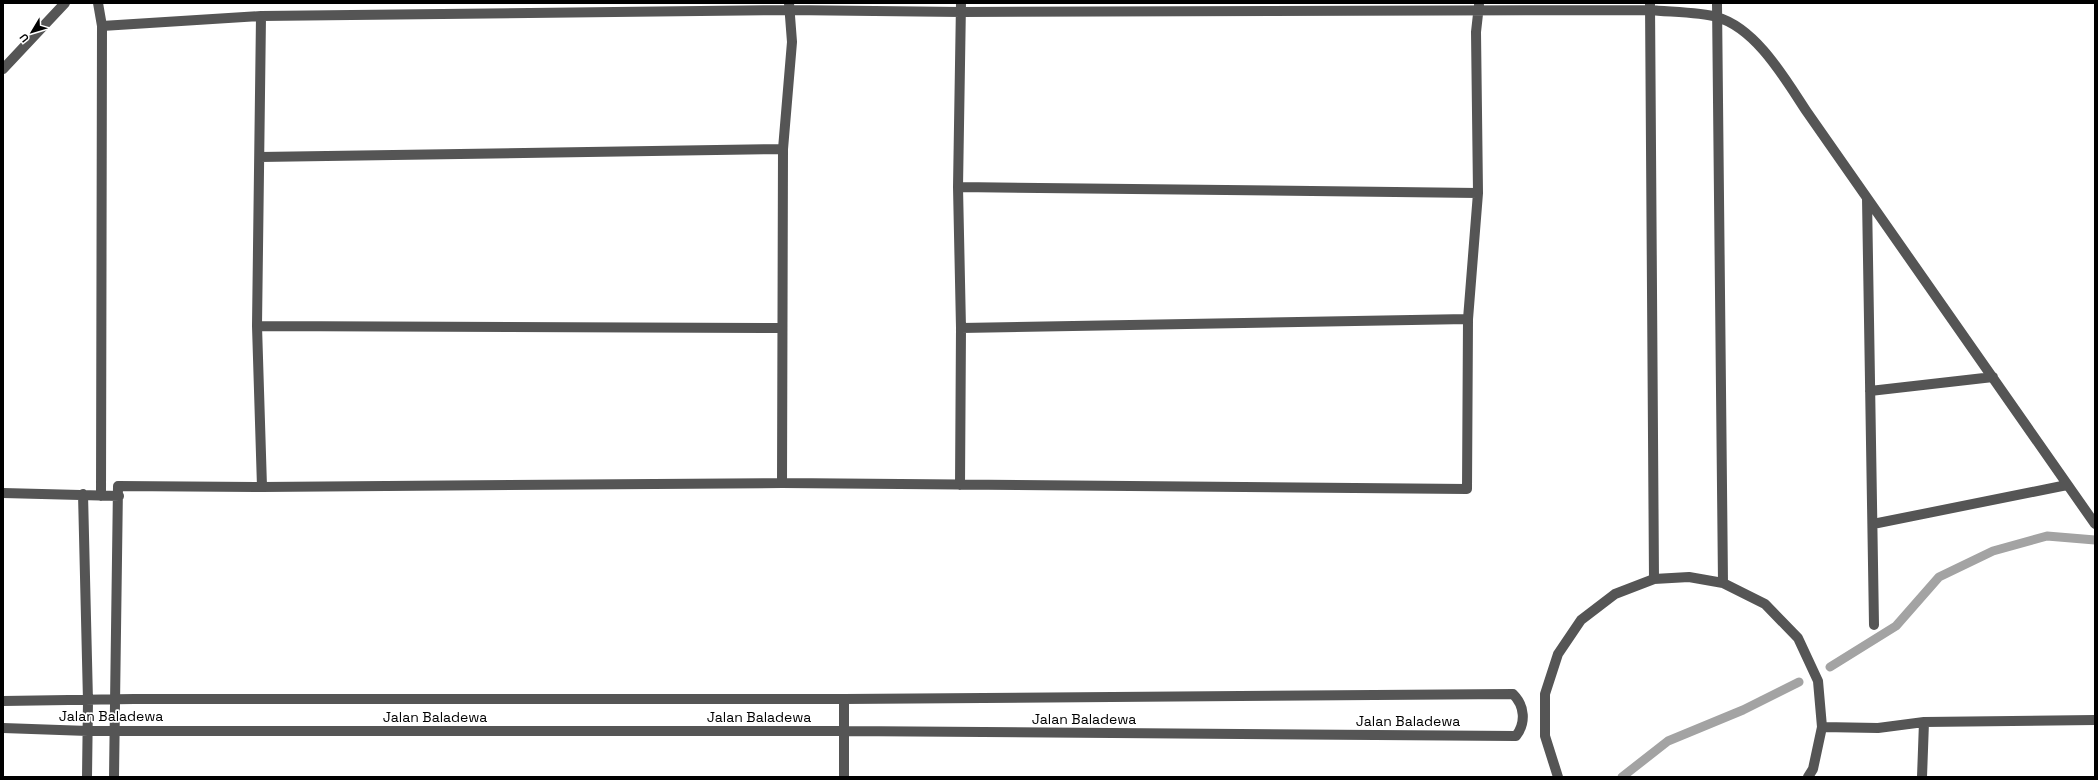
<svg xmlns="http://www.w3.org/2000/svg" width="2098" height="780" font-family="'Space Grotesk',sans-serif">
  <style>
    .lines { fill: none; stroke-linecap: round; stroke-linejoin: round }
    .stream { stroke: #a3a3a3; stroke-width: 9 }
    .minor { stroke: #555; stroke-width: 10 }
    .labels { text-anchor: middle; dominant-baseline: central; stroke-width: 3.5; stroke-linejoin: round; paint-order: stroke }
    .street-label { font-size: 14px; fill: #000; stroke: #fff }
  </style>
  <rect width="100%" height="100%" fill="#fff"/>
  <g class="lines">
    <!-- stream -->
    <path class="stream" d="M1830,667L1896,626L1939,577L1993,551L2047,536L2095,540
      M1622,777L1668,741L1743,710L1799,682"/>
    <!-- minor -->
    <path class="minor" d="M98,3L102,26L101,496
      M1650,3L1654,579
      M1717,3L1723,583
      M261,16L257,326L262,487
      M102,26L261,16L788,10L961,12L1650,10C1668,12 1700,12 1717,17C1757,29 1785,79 1807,112L2095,524
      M3,69L65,3
      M260,157L783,149
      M958,187L1478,193
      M1867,198L1874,625
      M257,326L782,328
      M961,328L1468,319
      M1870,391L1993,377
      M782,483L783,149L792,42L789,3
      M960,485L961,328L958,187L961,3
      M3,493L119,496
      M83,494L88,701L87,777
      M1873,524L2067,485
      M3,701L134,699H844L1513,694C1525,706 1526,723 1516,736L844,731H88L3,728
      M1822,727L1878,728L1924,722L2095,720
      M114,777L118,486L262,487L782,483L1467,489L1468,319L1478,193L1476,32L1479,5
      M844,777V699
      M1558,777L1545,736V694L1558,654L1581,620L1615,594L1654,579L1689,577L1723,583L1765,604L1798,638L1818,681L1822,727L1813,769L1808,777
      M1922,777L1924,722"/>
  </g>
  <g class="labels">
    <!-- street labels -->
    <g class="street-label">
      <text x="111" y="716">Jalan Baladewa</text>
      <text x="435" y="717">Jalan Baladewa</text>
      <text x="759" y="717">Jalan Baladewa</text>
      <text x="1084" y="719">Jalan Baladewa</text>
      <text x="1408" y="721">Jalan Baladewa</text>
    </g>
  </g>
  <!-- border -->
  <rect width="2098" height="780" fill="none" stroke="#000000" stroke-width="8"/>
  <!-- north arrow -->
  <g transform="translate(32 32) rotate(232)" stroke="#ffffff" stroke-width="3" paint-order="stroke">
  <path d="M0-3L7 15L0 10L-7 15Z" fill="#000000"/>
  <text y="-6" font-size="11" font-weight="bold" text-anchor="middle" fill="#000000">U</text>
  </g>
</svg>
